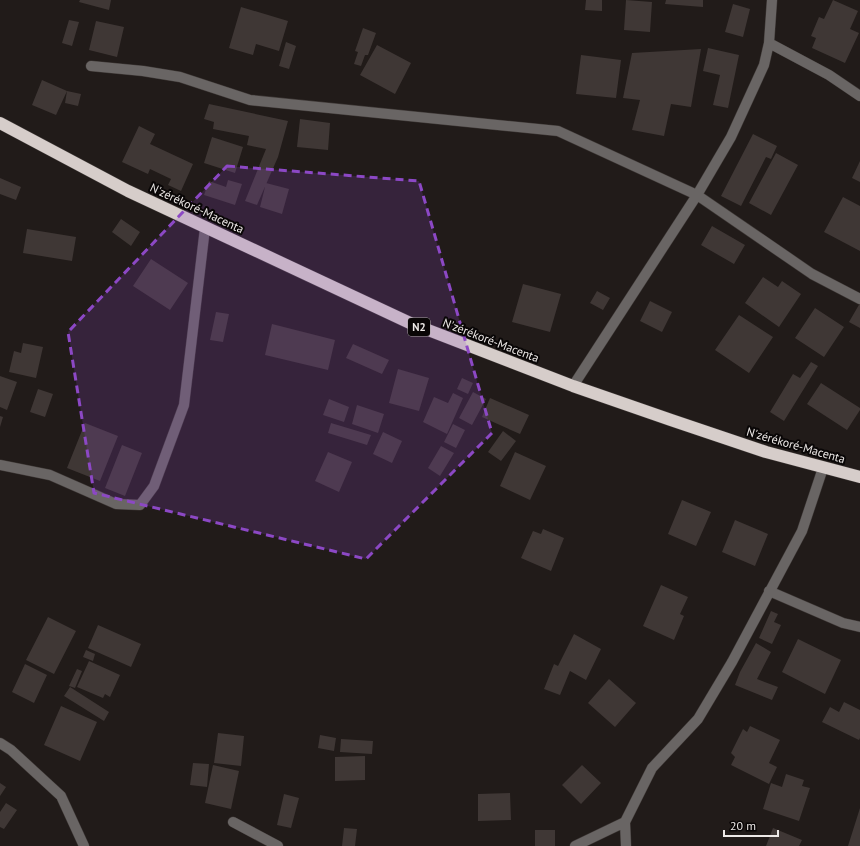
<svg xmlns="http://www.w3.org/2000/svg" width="860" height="846" font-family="'PT Sans',sans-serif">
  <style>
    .building { fill: #3f3735 }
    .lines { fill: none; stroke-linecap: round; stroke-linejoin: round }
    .street-casing { stroke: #3e3836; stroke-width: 11 }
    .highway-casing { stroke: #3e3836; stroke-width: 13 }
    .street { stroke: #696564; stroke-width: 10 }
    .highway { stroke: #d6cdca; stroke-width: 12 }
    .marked { fill: #8c48c5; fill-opacity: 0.2; stroke: #8c48c5; stroke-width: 3; stroke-dasharray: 8 5; stroke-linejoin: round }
    .labels { text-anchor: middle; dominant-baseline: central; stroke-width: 4; stroke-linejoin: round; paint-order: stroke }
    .shield { fill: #090606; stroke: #a9a5a4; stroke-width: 1 }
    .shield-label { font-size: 11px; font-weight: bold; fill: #ede9e7 }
    .street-label { font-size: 12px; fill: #ede9e7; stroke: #090606 }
  </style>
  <rect width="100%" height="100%" fill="#211b19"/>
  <!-- building -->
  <path class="building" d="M80,0H111L109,10L79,2Z
    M586,0H602V11L585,10Z
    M626,0L652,2L650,32L624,30Z
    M666,0H703V7L665,4Z
    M833,0L858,11L850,29L859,33L845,63L812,48L816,38L811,36L819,17L824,19Z
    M733,4L750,9L743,37L725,32Z
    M241,7L288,21L279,51L256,44L253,55L229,48Z
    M69,20L79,22L72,46L62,43Z
    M96,21L124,27L117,57L89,50Z
    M363,28L376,33L368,55H365L361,66L354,64L358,52L355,51Z
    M286,42L296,46L289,69L279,66Z
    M377,45L411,63L395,94L360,75Z
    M708,48L739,55L728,108L713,105L720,75L703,71Z
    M701,49L691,107L671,104L664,136L632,130L640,100L623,98L632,53Z
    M581,55L621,60L616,98L576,94Z
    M42,80L67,91L81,94L78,106L65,103L67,91L56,115L32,105Z
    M209,104L288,121L278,157L257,205L245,201L266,149L247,145L249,136L213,129L214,122L204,119Z
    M300,119L330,123L328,150L297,147Z
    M139,126L155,134L150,144L193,164L181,191L168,185L171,179L150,169L148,174L122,162Z
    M753,134L777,146L771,159L766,157L741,206L721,196Z
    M212,137L243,147L235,173L204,163Z
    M776,153L798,165L771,215L749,203Z
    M860,161V182L852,178Z
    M0,178L21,187L16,200L0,194Z
    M228,180L242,184L235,205L204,195L209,181L226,187Z
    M266,183L289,189L282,214L260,207Z
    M843,197L860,206V251L824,232Z
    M121,219L140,232L131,246L112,232Z
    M712,226L745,245L734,264L701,245Z
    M27,229L76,237L72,261L23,253Z
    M151,259L188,283L170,310L133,286Z
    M763,277L778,287L782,281L801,294L779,327L745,303Z
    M523,284L561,294L550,332L512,322Z
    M597,291L610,298L603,310L590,303Z
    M650,301L672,312L662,332L640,321Z
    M860,303V328L849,322Z
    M815,308L844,327L824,357L795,338Z
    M216,312L229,314L223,342L210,340Z
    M739,315L773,337L749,373L715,350Z
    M272,324L335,340L328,370L265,355Z
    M23,343L43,347L36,378L9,372L14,351L21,353Z
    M353,344L389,360L382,374L346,358Z
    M811,362L818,366L784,421L770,412L793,374L800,378Z
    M398,369L429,378L419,411L389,403Z
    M0,376L17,382L7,410L0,407Z
    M462,378L473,383L468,394L457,389Z
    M821,383L860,408V410L847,430L807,404Z
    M38,389L53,394L45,417L30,412Z
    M473,392L486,399L472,425L459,418Z
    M453,393L463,398L447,434L423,422L434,397L448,403Z
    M490,398L529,415L520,434L482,417Z
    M329,399L349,407L344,422L323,415Z
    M357,405L384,414L378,433L352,424Z
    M0,416L3,417L0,427Z
    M85,423L118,436L100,481L67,468Z
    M331,423L371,435L367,445L328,433Z
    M453,424L465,430L456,448L444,442Z
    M503,431L516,441L501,461L488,452Z
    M383,432L402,441L392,463L373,454Z
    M122,445L142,453L125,496L105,488Z
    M441,446L454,453L440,476L428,468Z
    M328,452L352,462L339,492L315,481Z
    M515,452L546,466L530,500L500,486Z
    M682,500L711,512L696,546L668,534Z
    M735,520L768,534L755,566L722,552Z
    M543,529L564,538L551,571L521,558L533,531L541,534Z
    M661,585L688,597L680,614L684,616L674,640L643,626Z
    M771,611L778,614L774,622L781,625L772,644L759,638Z
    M48,617L76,631L54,674L26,660Z
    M98,625L141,644L131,667L88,648Z
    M574,634L601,649L586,680L570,671L560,695L544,689L554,664L558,666Z
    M798,639L841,660L825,694L782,672Z
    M756,643L771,652L757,679L778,687L772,700L735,685L740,672Z
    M86,650L95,654L93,661L83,657Z
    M89,661L120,675L110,697L105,694L103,698L77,687Z
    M25,664L47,675L34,703L12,692Z
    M77,669L82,671L75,688L69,686Z
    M609,679L636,703L615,727L588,703Z
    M70,687L109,712L104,721L64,696Z
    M844,702L860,710V738L859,740L822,722L830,707L839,712Z
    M61,706L97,722L80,761L44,745Z
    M750,726L780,740L769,763L777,767L769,784L731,765L735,757L731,753L743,729L747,732Z
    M218,733L244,736L241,766L214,763Z
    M320,735L336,738L334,751L318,748Z
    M341,739L373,741L372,754L340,752Z
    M365,756V780L335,781V757Z
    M193,763L209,764L207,787L190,785Z
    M213,765L239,771L231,809L205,803Z
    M582,765L601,783L581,804L562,785Z
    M786,774L804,780L802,786L810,788L799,821L763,809L771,783L782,787Z
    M0,783L6,787L0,796Z
    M510,793L511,820L478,821V794Z
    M284,794L299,798L291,828L277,825Z
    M6,803L17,810L4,829L0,827V812Z
    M860,809V846H848L860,808Z
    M344,828L357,829L355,846H342Z
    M773,828L802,840L799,846H766Z
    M535,830H555V846H535Z"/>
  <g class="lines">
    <defs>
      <path id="street" d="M769,43L829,75L860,96
        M91,66L143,71L180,77L250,100L558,131L697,195L812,274L860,299
        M573,386L697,195L731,137L764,65L769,43L772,0
        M0,465L50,475L116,504L140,505L154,486L184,405L205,228
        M769,591L843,623L860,627
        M0,743L11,750L61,796L84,846
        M233,822L278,846
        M575,846L625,822
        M626,846L625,822L652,768L698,719L732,662L802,531L823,468"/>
      <path id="highway" d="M0,123L128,191L410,323L573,386L671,420L766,452L860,477"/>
    </defs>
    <!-- street casing -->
    <use href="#street" class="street-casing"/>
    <!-- highway casing -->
    <use href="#highway" class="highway-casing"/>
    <!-- street -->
    <use href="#street" class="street"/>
    <!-- highway -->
    <use href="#highway" class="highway"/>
  </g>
  <!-- marked area -->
  <path class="marked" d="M227,166L419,181L492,433L366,559L94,493L68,332Z"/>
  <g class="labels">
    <!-- shield labels -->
    <rect class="shield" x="408" y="318" width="22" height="18" rx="3"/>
    <g class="shield-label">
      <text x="419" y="327">N2</text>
    </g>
    <!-- street labels -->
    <g class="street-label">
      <text transform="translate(197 208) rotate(25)">N'zérékoré-Macenta</text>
      <text transform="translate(491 340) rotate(21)">N'zérékoré-Macenta</text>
      <text transform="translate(796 445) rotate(16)">N'zérékoré-Macenta</text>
    </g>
  </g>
  <!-- scale -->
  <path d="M724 830v6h54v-6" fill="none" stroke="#ede9e7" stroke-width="2"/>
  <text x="730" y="830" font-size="12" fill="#ede9e7" stroke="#090606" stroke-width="3" paint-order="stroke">20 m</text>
</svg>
